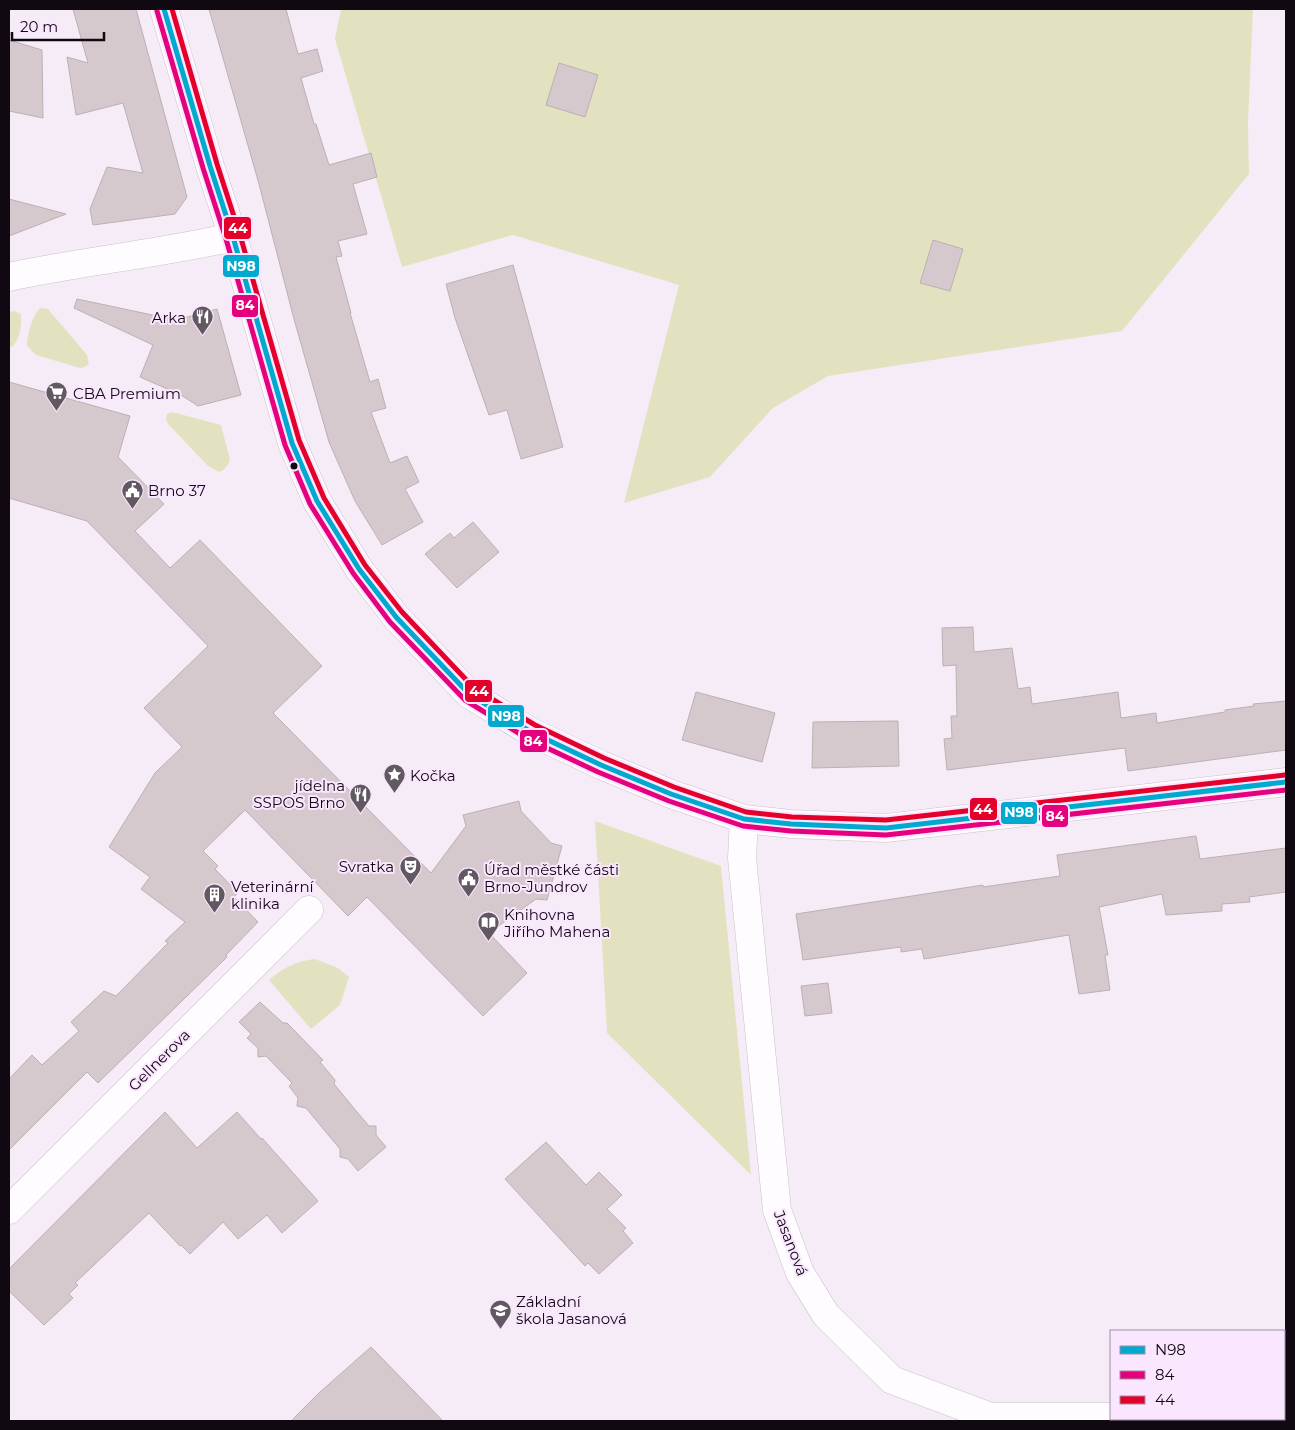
<svg xmlns="http://www.w3.org/2000/svg" width="1295" height="1430" font-family="Montserrat,sans-serif">
  <style>
    .green { fill: #e3e2c0 }
    .building { fill: #d6c9cd; stroke: #bbb0b3 }
    .lines { fill: none; stroke-linecap: round; stroke-linejoin: round }
    .minor-casing { stroke: #c9c1cb; stroke-width: 29 }
    .tertiary-casing { stroke: #c9c1cb; stroke-width: 29 }
    .minor { stroke: #fefcfe; stroke-width: 28 }
    .tertiary { stroke: #fefcfe; stroke-width: 28 }
    .bus-1-casing { stroke: #fae6fe; stroke-width: 9 }
    .bus-2-casing { stroke: #fae6fe; stroke-width: 9 }
    .bus-3-casing { stroke: #fae6fe; stroke-width: 9 }
    .bus-1 { stroke: #00a9ce; stroke-width: 5 }
    .bus-2 { stroke: #e5007d; stroke-width: 5 }
    .bus-3 { stroke: #e4002b; stroke-width: 5 }
    .bus-dot { fill: #110912; stroke: #fae6fe; stroke-width: 2 }
    .labels { text-anchor: middle; dominant-baseline: central; stroke-width: 4; stroke-linejoin: round; paint-order: stroke }
    .poi-label { font-size: 15px; fill: #110912; stroke: #fae6fe; text-anchor: start }
    .street-label { font-size: 15px; fill: #110912; stroke: #fae6fe }
    .line-badge { stroke: #fae6fe; stroke-width: 2 }
    .badge-label { font-size: 14px; text-anchor: middle; font-weight: bold; fill: #fff }
  </style>
  <rect width="100%" height="100%" fill="#f6ecf8"/>
  <!-- green -->
  <path class="green" d="M341,9H1253L1248,123L1249,174L1122,331L828,376L773,408L710,477L624,503L679,285L513,235L402,267L335,39Z
    M40,308L48,309L87,355L89,364L85,367L80,368L36,355L27,346C27,334 32,317 40,308Z
    M14,311L21,314C22,325 20,339 12,347L9,346V312Z
    M172,412L221,425L230,459C229,465 225,470 219,472L208,466L168,424L166,419L167,414Z
    M595,821L721,866L751,1175L607,1033Z
    M315,959L338,968L349,977L340,1005L311,1029L269,980C283,968 296,961 315,959Z"/>
  <!-- building -->
  <path class="building" d="M73,9H136L187,197L175,214L93,225L90,209L107,167L143,173L123,103L76,115L67,57L88,63Z
    M209,9H286L298,54L317,49L323,71L301,78L314,124H316L329,165L371,153L377,177L353,184L367,234L338,241L342,256L336,257L351,313H350L370,382L378,379L386,408L371,412L390,463L407,456L419,482L405,489L423,522L382,545L355,501L329,442L294,319L259,184Z
    M9,40L42,50L43,118L9,111Z
    M559,63L598,75L585,117L546,105Z
    M9,199L66,214L9,236Z
    M933,240L963,249L950,291L920,283Z
    M513,265L563,447L521,459L507,410L489,415L455,318L446,284Z
    M77,299L176,320L217,309L241,395L198,406L181,395L140,377L153,345L74,308Z
    M9,382L130,416L118,457L164,504L135,531L170,568L200,540L322,666L273,713L431,873L466,826L463,815L519,801L521,811L551,843L562,846L547,900L536,899L489,933L527,973L483,1016L367,897L348,916L245,810L203,851L218,866L215,869L238,893L234,897L258,922L226,955L227,957L98,1083L87,1072L9,1150V1079L32,1055L42,1065L79,1031L71,1022L104,991L116,996L168,943L165,941L185,922L141,889L150,877L109,847L155,773L182,747L144,708L208,646L87,521L9,498Z
    M473,522L499,552L457,588L425,554L450,533L454,538Z
    M973,627L974,652L1012,648L1018,689L1030,687L1032,704L1118,692L1121,718L1156,713L1157,723L1225,712V710L1254,706L1253,704L1286,701V750L1128,771L1125,748L947,770L944,739L952,738L951,716H957L956,665L943,666L942,628Z
    M696,692L775,713L762,762L682,740Z
    M898,721L899,766L812,768L813,722Z
    M1196,836L1200,859L1286,848V892L1249,897L1250,902L1222,904V911L1166,915L1162,894L1099,907L1108,955H1105L1110,990L1079,994L1069,935L924,959L922,949L901,952V947L803,960L796,914L983,885V887L1060,876L1057,855Z
    M828,983L832,1013L805,1016L801,986Z
    M260,1002L283,1023H287L323,1060L320,1062L335,1080L334,1084L357,1112L369,1126H376V1135L386,1147L358,1171L348,1159L340,1157V1149L306,1108L297,1106L298,1098L289,1086L292,1083L266,1056L258,1057V1048L247,1038L251,1034L239,1022Z
    M165,1112L197,1148L237,1112L261,1139L262,1138L318,1201L282,1233L267,1215L238,1239L223,1222L190,1254L181,1245L180,1246L149,1213L75,1283L78,1285L69,1294L73,1298L44,1325L9,1291V1269Z
    M546,1142L586,1185L599,1172L622,1195L607,1209L626,1228L623,1231L633,1243L599,1274L588,1263L585,1266L505,1179Z
    M371,1347L443,1421H291L320,1392Z"/>
  <g class="lines">
    <defs>
      <path id="minor" d="M9,277C83,261 159,254 233,237
        M744,819L742,858L777,1210L800,1273L826,1315L892,1380L991,1417H1111
        M9,1210L309,910
        M1284,1418H1286"/>
      <path id="tertiary" d="M164,9L210,166L233,237L292,443L317,501L359,569L396,617L469,694L531,732L601,765L671,794L744,819L791,824L886,828L1286,782"/>
    </defs>
    <!-- minor casing -->
    <use href="#minor" class="minor-casing"/>
    <!-- tertiary casing -->
    <use href="#tertiary" class="tertiary-casing"/>
    <!-- minor -->
    <use href="#minor" class="minor"/>
    <!-- tertiary -->
    <use href="#tertiary" class="tertiary"/>
    <defs>
      <path id="bus-1" d="M164,9L210,166L233,237L292,443L317,501L359,569L396,617L469,694L531,732L601,765L671,794L744,819L791,824L886,828L1286,782"/>
      <path id="bus-2" d="M157,11L203,168L226,239L285,445L310,504L353,573L390,622L465,700L528,739L598,772L669,801L743,826L791,831L886,835L1286,790"/>
      <path id="bus-3" d="M172,9L217,164L240,235L299,440L324,498L365,565L402,612L474,688L535,725L604,758L674,787L746,812L792,817L886,820L1285,775"/>
    </defs>
    <!-- bus-1 casing -->
    <use href="#bus-1" class="bus-1-casing"/>
    <!-- bus-2 casing -->
    <use href="#bus-2" class="bus-2-casing"/>
    <!-- bus-3 casing -->
    <use href="#bus-3" class="bus-3-casing"/>
    <!-- bus-1 -->
    <use href="#bus-1" class="bus-1"/>
    <!-- bus-2 -->
    <use href="#bus-2" class="bus-2"/>
    <!-- bus-3 -->
    <use href="#bus-3" class="bus-3"/>
  </g>
  <!-- icons -->
  <defs>
    <symbol id="restaurant-pin" viewBox="-11 -11 22 30"><path d="M0 17L-7.5 6A9.5 9.5 0 1 1 7.5 6Z" fill="#615862" stroke="#fae6fe"/><path d="M-5-6h1v4h1v-4h1v4h1v-4h1v5L-1.5 .5V6h-2V.5L-5-1ZM5-6V6H3V1.5H1.5Q1.5-4 5-6Z" fill="#fff"/></symbol>
    <symbol id="supermarket-pin" viewBox="-11 -11 22 30"><path d="M0 17L-7.5 6A9.5 9.5 0 1 1 7.5 6Z" fill="#615862" stroke="#fae6fe"/><path d="M-6-5.5h2.5l.6 2H6L4.5 2H-2.5L-4.4-4H-6ZM-1.5 3.2a1.3 1.3 0 1 0 .1 0ZM3 3.2a1.3 1.3 0 1 0 .1 0Z" fill="#fff"/></symbol>
    <symbol id="civic-pin" viewBox="-11 -11 22 30"><path d="M0 17L-7.5 6A9.5 9.5 0 1 1 7.5 6Z" fill="#615862" stroke="#fae6fe"/><path d="M-.6-6.5H3V-4.5H.6V-3L4-1V1h2V6H-6V1h2V-1L-.6-3ZM-1.2 2.5V6h2.4V2.5Z" fill="#fff"/></symbol>
    <symbol id="sight-pin" viewBox="-11 -11 22 30"><path d="M0 17L-7.5 6A9.5 9.5 0 1 1 7.5 6Z" fill="#615862" stroke="#fae6fe"/><path d="M0-6L1.8-2.2L6-1.7L2.9 1.2L3.7 5.4L0 3.3L-3.7 5.4L-2.9 1.2L-6-1.7L-1.8-2.2Z" fill="#fff"/></symbol>
    <symbol id="theatre-pin" viewBox="-11 -11 22 30"><path d="M0 17L-7.5 6A9.5 9.5 0 1 1 7.5 6Z" fill="#615862" stroke="#fae6fe"/><path d="M-5-5.5Q0-4 5-5.5V0Q5 5 0 6Q-5 5-5 0ZM-3.3-2.5H-1v1.5H-3.3ZM1-2.5H3.3v1.5H1ZM-2.8 1Q0 5.5 2.8 1Z" fill="#fff"/></symbol>
    <symbol id="building-pin" viewBox="-11 -11 22 30"><path d="M0 17L-7.5 6A9.5 9.5 0 1 1 7.5 6Z" fill="#615862" stroke="#fae6fe"/><path d="M-4-6H4V6H1V3H-1V6H-4ZM-2.5-4.3h1.7v1.8h-1.7ZM.8-4.3h1.7v1.8H.8ZM-2.5-1h1.7V.8h-1.7ZM.8-1h1.7V.8H.8Z" fill="#fff"/></symbol>
    <symbol id="library-pin" viewBox="-11 -11 22 30"><path d="M0 17L-7.5 6A9.5 9.5 0 1 1 7.5 6Z" fill="#615862" stroke="#fae6fe"/><path d="M-6-4Q-3-5.5-.7-3.5V5Q-3 3-6 4ZM6-4Q3-5.5 .7-3.5V5Q3 3 6 4Z" fill="#fff"/></symbol>
    <symbol id="school-pin" viewBox="-11 -11 22 30"><path d="M0 17L-7.5 6A9.5 9.5 0 1 1 7.5 6Z" fill="#615862" stroke="#fae6fe"/><path d="M0-5L7-2L0 1L-7-2ZM-4 1L0 2.5L4 1V4Q0 6-4 4Z" fill="#fff"/></symbol>
  </defs>
  <g fill-rule="evenodd">
    <use href="#restaurant-pin" x="190" y="304" width="25" height="34"/>
    <use href="#supermarket-pin" x="44" y="380" width="25" height="34"/>
    <use href="#civic-pin" x="120" y="478" width="25" height="34"/>
    <use href="#sight-pin" x="382" y="762" width="25" height="34"/>
    <use href="#restaurant-pin" x="348" y="782" width="25" height="34"/>
    <use href="#theatre-pin" x="398" y="854" width="25" height="34"/>
    <use href="#civic-pin" x="456" y="866" width="25" height="34"/>
    <use href="#building-pin" x="202" y="882" width="25" height="34"/>
    <use href="#library-pin" x="476" y="910" width="25" height="34"/>
    <use href="#school-pin" x="488" y="1298" width="25" height="34"/>
  </g>
  <!-- markers -->
  <circle class="bus-dot" cx="294" cy="466" r="4.5"/>
  <g class="labels">
    <!-- poi labels -->
    <g class="poi-label">
      <text x="186" y="317" text-anchor="end">Arka</text>
      <text x="73" y="393">CBA Premium</text>
      <text x="148" y="490">Brno 37</text>
      <text x="410" y="775">Kočka</text>
      <text x="345" y="785" text-anchor="end">jídelna<tspan x="345" dy="17">SSPOS Brno</tspan></text>
      <text x="394" y="866" text-anchor="end">Svratka</text>
      <text x="484" y="869">Úřad městké části<tspan x="484" dy="17">Brno-Jundrov</tspan></text>
      <text x="231" y="886">Veterinární<tspan x="231" dy="17">klinika</tspan></text>
      <text x="504" y="914">Knihovna<tspan x="504" dy="17">Jiřího Mahena</tspan></text>
      <text x="516" y="1301">Základní<tspan x="516" dy="17">škola Jasanová</tspan></text>
    </g>
    <!-- street labels -->
    <g class="street-label">
      <text transform="translate(159 1060) rotate(-45)">Gellnerova</text>
      <text transform="translate(791 1243) rotate(69)">Jasanová</text>
    </g>
  </g>
  <g class="line-badge">
    <rect x="223" y="216" width="29" height="24" rx="5" fill="#e4002b"/>
    <rect x="222" y="254" width="38" height="24" rx="5" fill="#00a9ce"/>
    <rect x="231" y="294" width="28" height="24" rx="5" fill="#e5007d"/>
    <rect x="464" y="679" width="29" height="24" rx="5" fill="#e4002b"/>
    <rect x="487" y="704" width="38" height="24" rx="5" fill="#00a9ce"/>
    <rect x="519" y="729" width="29" height="24" rx="5" fill="#e5007d"/>
    <rect x="969" y="797" width="29" height="24" rx="5" fill="#e4002b"/>
    <rect x="1000" y="801" width="38" height="24" rx="5" fill="#00a9ce"/>
    <rect x="1041" y="804" width="28" height="24" rx="5" fill="#e5007d"/>
  </g>
  <g class="badge-label">
    <text x="238" y="233">44</text>
    <text x="241" y="271">N98</text>
    <text x="245" y="310">84</text>
    <text x="479" y="696">44</text>
    <text x="506" y="721">N98</text>
    <text x="533" y="746">84</text>
    <text x="983" y="814">44</text>
    <text x="1019" y="817">N98</text>
    <text x="1055" y="821">84</text>
  </g>
  <!-- border -->
  <rect width="1295" height="1430" fill="none" stroke="#110912" stroke-width="20"/>
  <!-- legend -->
  <rect x="1110" y="1330" width="175" height="90" fill="#fae6fe" stroke="#9d8ea0"/>
  <rect x="1120" y="1346" width="25" height="8" fill="#00a9ce" stroke="#9d8ea0"/>
  <text x="1155" y="1355" font-size="15" fill="#110912">N98</text>
  <rect x="1120" y="1371" width="25" height="8" fill="#e5007d" stroke="#9d8ea0"/>
  <text x="1155" y="1380" font-size="15" fill="#110912">84</text>
  <rect x="1120" y="1396" width="25" height="8" fill="#e4002b" stroke="#9d8ea0"/>
  <text x="1155" y="1405" font-size="15" fill="#110912">44</text>
  <!-- scale -->
  <path d="M12 32v8h92v-8" fill="none" stroke="#110912" stroke-width="2.5"/>
  <text x="20" y="32" font-size="15" fill="#110912" stroke="#fae6fe" stroke-width="4" paint-order="stroke">20 m</text>
</svg>
